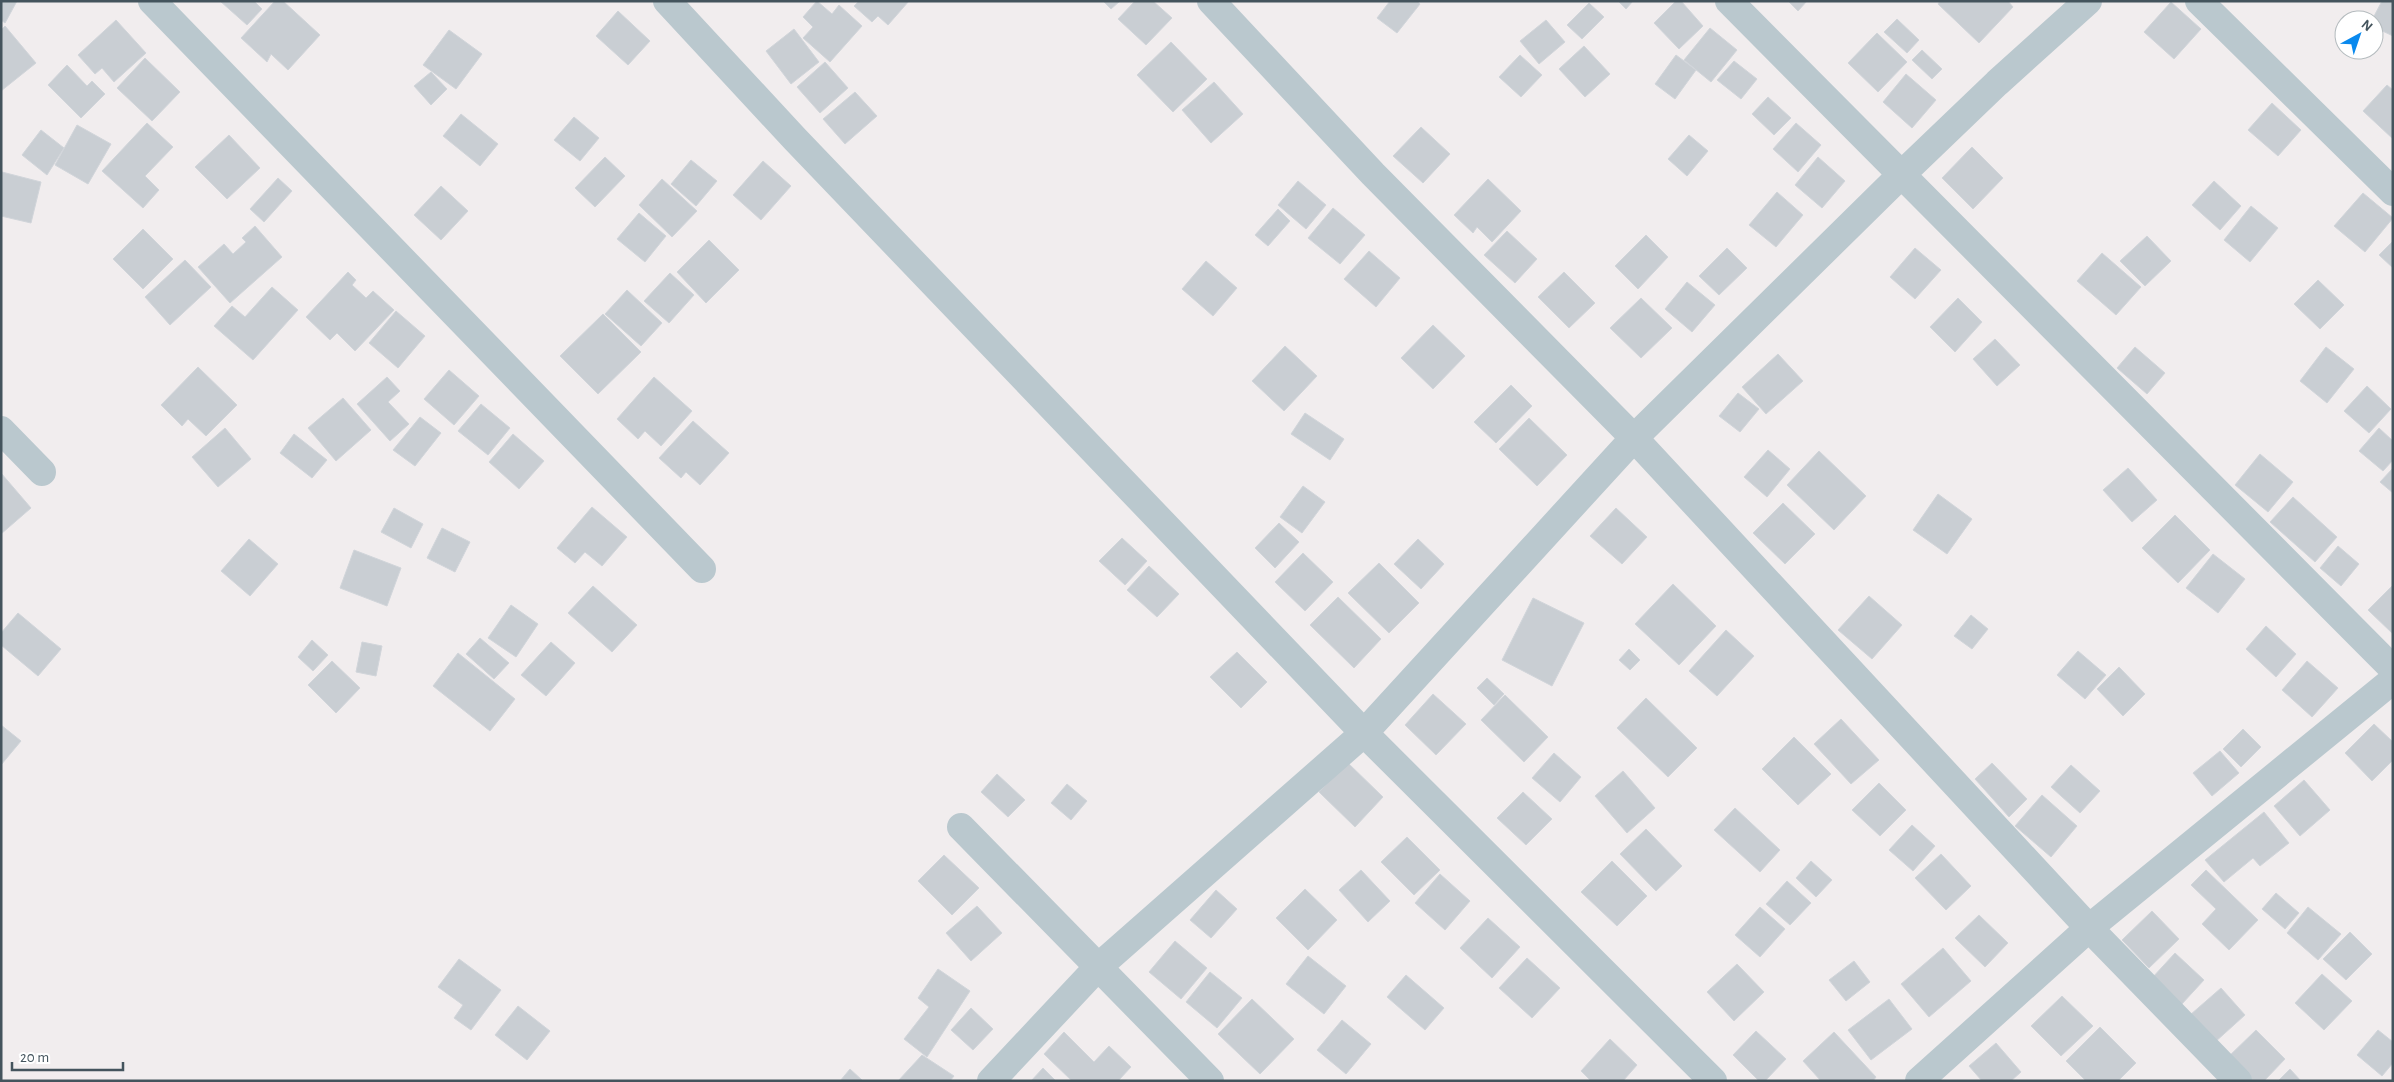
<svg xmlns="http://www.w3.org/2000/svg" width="2394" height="1082" font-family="'Alegreya Sans',sans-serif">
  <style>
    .building { fill: #c9ced3; stroke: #d1d5da }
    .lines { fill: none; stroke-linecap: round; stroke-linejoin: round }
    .minor { stroke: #bac8ce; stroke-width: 28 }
  </style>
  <rect width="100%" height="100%" fill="#f1edee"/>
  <!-- building -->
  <path class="building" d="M1,1H17L5,23L1,20Z
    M220,1H254L262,9L247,25Z
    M275,1H283L320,35L288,70L271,54L267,62L241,38Z
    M817,1L832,14L839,5L862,26L830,62L803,38L813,27L803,17Z
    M859,1H909L888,25L878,16L872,22L854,6Z
    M1103,1H1120L1111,9Z
    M1135,1H1153L1172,18L1146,45L1118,19Z
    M1390,1H1417L1420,4L1397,33L1377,18Z
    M1618,1H1633L1626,9Z
    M1676,1H1681L1703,26L1679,49L1654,23Z
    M1788,1H1807L1798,11Z
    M1940,1H2008L2013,7L1979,43L1938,4Z
    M2382,1H2393V36L2374,27L2372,20Z
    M2171,2L2201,29L2174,59L2144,32Z
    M1589,3L1604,17L1582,39L1567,25Z
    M618,11L650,41L628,65L596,36Z
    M1897,19L1919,40L1907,53L1884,32Z
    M116,20L146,53L114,82L102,68L95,74L78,55Z
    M1546,20L1565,42L1539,64L1520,41Z
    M5,26L36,63L1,91V30Z
    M1710,28L1737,50L1711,82L1684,60Z
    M794,29L819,62L791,84L766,51Z
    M449,30L482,54L456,89L423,65Z
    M1877,33L1907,62L1878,92L1848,63Z
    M1171,42L1207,79L1173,112L1137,75Z
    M1584,46L1610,74L1585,97L1559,69Z
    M1922,50L1942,69L1932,79L1912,60Z
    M1520,55L1542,75L1521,97L1499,77Z
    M1676,55L1696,70L1675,99L1655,84Z
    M145,58L180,92L152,121L117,88Z
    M1734,61L1757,79L1741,99L1717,80Z
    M825,62L848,88L820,113L797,87Z
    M67,65L87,86L92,81L105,94L81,118L48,85Z
    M431,72L447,89L431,105L414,86Z
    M1906,74L1936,100L1912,128L1883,102Z
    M1214,82L1243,114L1211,143L1182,110Z
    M2387,85L2393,90V139L2363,111Z
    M855,92L877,116L845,144L823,119Z
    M1768,97L1791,118L1774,135L1752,114Z
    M2272,103L2301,130L2278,156L2248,130Z
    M461,114L498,144L480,166L443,136Z
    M574,117L599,138L580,161L554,140Z
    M147,123L173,147L145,176L159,190L143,208L102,171Z
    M1796,123L1821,145L1798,172L1773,149Z
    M77,125L111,144L88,184L55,165Z
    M1421,127L1450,154L1423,183L1393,156Z
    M41,130L64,148L47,175L22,155Z
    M229,135L260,168L227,199L195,167Z
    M1689,135L1708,151L1687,176L1668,159Z
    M1972,147L2003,178L1973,209L1942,178Z
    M605,157L625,176L595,207L575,188Z
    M1818,157L1845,181L1822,208L1795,185Z
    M691,160L717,181L696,206L671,184Z
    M763,161L791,186L761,220L733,195Z
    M2,172L41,182L31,223L1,216Z
    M278,178L292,191L264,222L250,209Z
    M662,179L697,211L672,237L639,205Z
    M1488,179L1521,211L1492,242L1477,227L1473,233L1454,215Z
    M1298,181L1326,205L1306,229L1278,205Z
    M2214,181L2241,206L2220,230L2192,205Z
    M441,186L468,211L441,240L414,215Z
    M1777,192L1803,215L1776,247L1749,225Z
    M2363,193L2393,218L2365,252L2334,226Z
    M2251,206L2278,228L2250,262L2224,240Z
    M1333,208L1365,235L1340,264L1308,238Z
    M1278,209L1290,221L1268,246L1255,235Z
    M639,213L666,236L645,262L617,239Z
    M255,226L282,257L230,303L198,267L224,244L233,254L246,242L242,238Z
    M143,229L173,259L143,289L113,259Z
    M1507,231L1537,259L1515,283L1484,255Z
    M1646,235L1668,257L1638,289L1615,266Z
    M2147,236L2171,261L2145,286L2120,261Z
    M709,240L739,270L706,303L677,272Z
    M2393,241V268L2379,255Z
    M1727,248L1747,268L1719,295L1699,276Z
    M1915,248L1941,270L1915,299L1890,277Z
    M1369,251L1400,278L1376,307L1344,279Z
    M2102,253L2141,287L2116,315L2077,281Z
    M185,260L211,287L170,325L145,297Z
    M1206,261L1237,288L1213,316L1182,289Z
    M348,272L356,280L352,285L366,298L373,291L394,310L355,351L337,333L330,340L306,317Z
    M1564,272L1595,303L1569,328L1538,297Z
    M670,273L694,295L669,323L644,301Z
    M2318,280L2344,305L2320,329L2294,304Z
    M1687,282L1715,305L1692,332L1665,309Z
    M272,287L298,310L253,360L214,326L232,306L245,317Z
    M627,290L662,323L641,346L605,314Z
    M1641,298L1672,328L1641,358L1610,328Z
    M1958,298L1982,322L1955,352L1930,327Z
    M396,311L425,336L398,368L369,343Z
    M603,314L641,352L598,394L560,356Z
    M1433,325L1465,356L1433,389L1401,358Z
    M1995,339L2020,365L1997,386L1973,359Z
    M1285,346L1317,376L1284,411L1252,381Z
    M2135,347L2165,373L2147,394L2117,368Z
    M2326,347L2354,369L2327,403L2300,381Z
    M1778,354L1803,381L1766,414L1742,387Z
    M198,367L237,405L206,436L188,419L182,426L161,405Z
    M449,370L479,396L454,425L424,399Z
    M387,377L400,391L388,402L409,424L390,441L357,404Z
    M654,377L692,411L661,446L645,431L638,439L617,419Z
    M1511,385L1532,406L1496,443L1474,422Z
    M2367,386L2391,409L2369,433L2344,411Z
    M1738,393L1759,409L1740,432L1719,416Z
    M343,398L371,430L336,461L308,428Z
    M481,404L510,428L488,455L458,431Z
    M1305,413L1344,439L1330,460L1291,434Z
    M420,417L441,433L415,466L393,450Z
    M1529,418L1567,455L1537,486L1499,449Z
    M693,421L729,453L700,485L686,472L681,478L659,458Z
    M225,428L251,459L218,487L192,457Z
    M2379,428L2393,441V460L2383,471L2359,451Z
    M294,434L327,460L312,478L280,453Z
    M513,434L544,461L519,489L489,462Z
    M1768,450L1790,469L1767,497L1744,477Z
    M1819,451L1866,496L1834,530L1787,485Z
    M2260,454L2293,482L2268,512L2235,485Z
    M2128,468L2157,500L2132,522L2103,490Z
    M2393,468V493L2380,482Z
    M1,473L31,508L1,534Z
    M1303,486L1325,502L1302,533L1280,517Z
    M1938,494L1972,519L1947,554L1913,530Z
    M2293,497L2337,537L2315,562L2270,522Z
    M1783,503L1815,534L1785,564L1753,533Z
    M592,507L627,537L602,566L585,552L575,563L557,548Z
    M394,508L423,524L411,548L381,532Z
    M1616,508L1647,537L1622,564L1590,536Z
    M2175,515L2210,550L2178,583L2142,548Z
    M1279,523L1299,542L1275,568L1255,548Z
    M442,528L470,542L455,572L427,558Z
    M1122,538L1147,561L1125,585L1099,561Z
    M249,539L278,564L250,596L221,571Z
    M1418,539L1444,564L1421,589L1394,564Z
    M2338,546L2359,564L2341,586L2320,568Z
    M354,550L401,568L387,606L340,588Z
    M1303,553L1333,582L1305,611L1275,582Z
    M2213,554L2245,579L2218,613L2186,588Z
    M1379,563L1419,603L1389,633L1348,593Z
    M1149,566L1179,594L1157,617L1127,590Z
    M1673,584L1716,626L1679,665L1635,624Z
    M2393,585V634L2368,610Z
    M593,586L637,625L612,652L568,613Z
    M1869,596L1902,625L1872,659L1838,630Z
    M1338,597L1381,639L1354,668L1310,625Z
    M1533,598L1584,623L1552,686L1502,660Z
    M511,605L538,624L516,657L488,638Z
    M18,613L61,649L38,676L1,645V633Z
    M1971,615L1988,629L1972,649L1954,636Z
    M2266,626L2296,654L2276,677L2246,649Z
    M1726,630L1754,656L1717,696L1689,671Z
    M480,638L509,663L494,679L466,654Z
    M312,640L328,655L313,671L298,657Z
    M362,642L382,646L376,676L356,672Z
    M551,642L575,663L546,696L521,675Z
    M1629,649L1640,660L1630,670L1619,660Z
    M2078,651L2106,675L2085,699L2057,675Z
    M1237,652L1267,682L1241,708L1210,677Z
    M458,653L515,699L490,731L433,686Z
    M332,661L360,688L336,713L308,685Z
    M2307,661L2338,688L2312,717L2282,690Z
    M2119,667L2145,694L2123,716L2097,689Z
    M1487,678L1504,694L1494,705L1477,688Z
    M1433,694L1466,724L1436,755L1405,725Z
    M1505,695L1548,737L1524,762L1481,720Z
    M1646,698L1697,748L1668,777L1617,728Z
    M1841,719L1879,760L1851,784L1814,744Z
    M2374,724L2393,742V760L2372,781L2345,753Z
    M1,725L21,741L1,765Z
    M2243,729L2261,747L2241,767L2223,749Z
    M1794,737L1831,774L1798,805L1762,769Z
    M2220,751L2239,773L2212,796L2193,773Z
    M1554,753L1581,777L1560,802L1532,778Z
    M1347,762L1383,797L1355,827L1319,792Z
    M1992,763L2027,799L2009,817L1975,779Z
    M2071,765L2100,791L2080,813L2051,787Z
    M1623,771L1655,808L1627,833L1595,796Z
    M997,774L1025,800L1008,817L981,792Z
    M2304,780L2330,810L2300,836L2274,806Z
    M1879,783L1906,810L1880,836L1852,810Z
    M1067,784L1087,801L1071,820L1051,803Z
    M1523,792L1552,819L1526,845L1497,818Z
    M2042,795L2077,826L2051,857L2015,826Z
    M1735,808L1780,850L1760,872L1714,830Z
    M2264,812L2289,843L2260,866L2253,858L2224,882L2205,860Z
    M1912,825L1935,846L1913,871L1889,850Z
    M1646,829L1682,866L1656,891L1620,854Z
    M1407,837L1440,870L1414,895L1381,862Z
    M1941,854L1971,886L1946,910L1915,878Z
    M944,855L979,888L952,915L918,881Z
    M1612,861L1647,896L1617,926L1581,892Z
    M1811,861L1832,880L1816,897L1796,878Z
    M1361,870L1390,901L1368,922L1339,890Z
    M2206,870L2258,920L2229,950L2202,924L2216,909L2191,885Z
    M1440,874L1470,901L1445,930L1415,903Z
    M1787,881L1811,903L1790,925L1766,904Z
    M1305,889L1337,920L1308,950L1276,918Z
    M1216,890L1237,909L1211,938L1190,920Z
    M2276,893L2299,913L2285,929L2262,909Z
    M977,906L1002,933L971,961L946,933Z
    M1760,907L1785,929L1760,957L1735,935Z
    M2308,907L2341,934L2318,960L2287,933Z
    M2152,911L2179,939L2149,968L2122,940Z
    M1979,915L2008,943L1985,967L1955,938Z
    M1488,918L1520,947L1492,978L1460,948Z
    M2350,932L2372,954L2346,980L2323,959Z
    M1175,941L1207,968L1181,999L1149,972Z
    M1943,948L1971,981L1929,1017L1901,984Z
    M2175,953L2204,980L2181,1005L2152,978Z
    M1308,956L1346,986L1324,1014L1286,984Z
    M1527,958L1560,988L1532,1018L1499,988Z
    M459,959L501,990L471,1030L454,1018L463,1005L438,987Z
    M1854,961L1870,982L1846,1001L1829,980Z
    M1737,964L1764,992L1734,1021L1707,992Z
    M938,969L970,991L927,1057L904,1039L929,1007L918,998Z
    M1210,972L1242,998L1217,1028L1186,1002Z
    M2322,974L2352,1001L2324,1030L2295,1003Z
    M1406,975L1444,1008L1425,1030L1387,997Z
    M2221,988L2245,1015L2214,1043L2190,1015Z
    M2062,996L2093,1026L2061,1056L2031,1026Z
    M1252,999L1294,1039L1260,1074L1218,1034Z
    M1889,999L1912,1029L1871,1060L1848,1030Z
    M518,1006L550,1031L527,1060L495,1035Z
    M971,1008L993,1029L973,1050L951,1030Z
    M1342,1020L1371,1044L1346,1074L1317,1050Z
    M2100,1027L2136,1063L2118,1081H2086L2066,1061Z
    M2256,1030L2285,1059L2264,1081H2246L2225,1060Z
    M2378,1030L2393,1042V1063L2382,1076L2357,1055Z
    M1756,1031L1786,1059L1765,1081H1759L1733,1055Z
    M1064,1032L1094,1062L1109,1046L1131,1067L1118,1081H1072L1044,1054Z
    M1834,1032L1876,1077L1873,1081H1821L1803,1061Z
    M1610,1039L1637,1065L1623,1081H1591L1581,1071Z
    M1996,1043L2021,1072L2011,1081H1982L1969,1066Z
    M922,1055L954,1076L950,1081H898Z
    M1043,1068L1056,1081H1031Z
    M850,1069L863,1081H840Z
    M2290,1069L2301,1081H2278Z"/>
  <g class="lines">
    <!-- minor -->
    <path class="minor" d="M152,1L702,569
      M667,1L795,139L1364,733L1634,438L1900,176L1997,83L2088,1
      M1211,1L1373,174L1634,438L2089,928L2238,1081
      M1729,1L2393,669
      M2199,1L2393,192
      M1,430L42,472
      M961,827L1210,1081
      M991,1081L1097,968L1364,733L1713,1081
      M1919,1081L2089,928L2393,680"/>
  </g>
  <!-- border -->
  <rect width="2394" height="1082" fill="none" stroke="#44545d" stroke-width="5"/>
  <!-- north arrow -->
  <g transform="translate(2359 35) rotate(40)"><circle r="24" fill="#ffffff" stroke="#b4bbbe"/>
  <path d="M0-4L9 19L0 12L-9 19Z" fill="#0989ee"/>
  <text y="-8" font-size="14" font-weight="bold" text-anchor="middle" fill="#44545d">N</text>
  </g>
  <!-- scale -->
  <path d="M12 1062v8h111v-8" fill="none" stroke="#44545d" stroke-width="2.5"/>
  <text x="20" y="1062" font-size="15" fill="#44545d" stroke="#ffffff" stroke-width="4" paint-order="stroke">20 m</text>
</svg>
